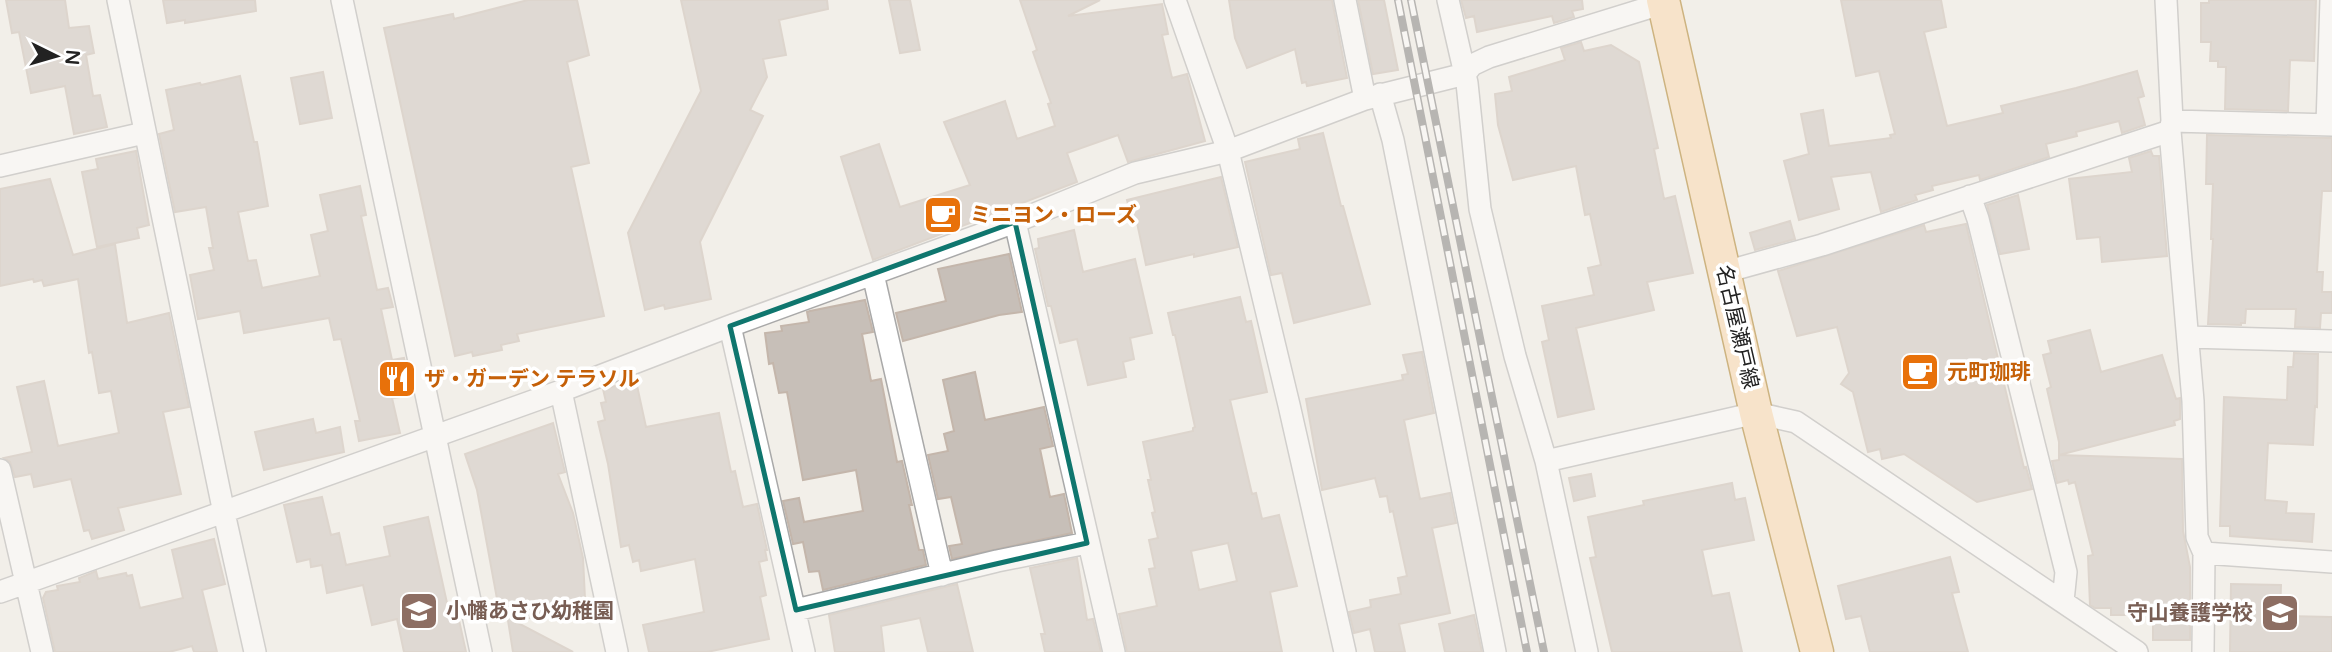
<svg xmlns="http://www.w3.org/2000/svg" width="2332" height="652" font-family="'Varela Round','Noto Sans JP',sans-serif">
  <style>
    .building { fill: #c7bfb8; stroke: #c4b6ab; stroke-width: 2; fill-rule: evenodd }
    .lines { fill: none; stroke-linecap: round; stroke-linejoin: round }
    .street-casing { stroke: #a9a9a9; stroke-width: 24 }
    .primary-casing { stroke: #a06b00; stroke-width: 35 }
    .street { stroke: #fff; stroke-width: 21 }
    .primary { stroke: #fcd6a4; stroke-width: 32 }
    .rail-casing { stroke: #707070; stroke-width: 8 }
    .rail { stroke: #fff; stroke-width: 5; stroke-dasharray: 16; stroke-linecap: butt }
    .marked { fill: none; stroke: #0f766e; stroke-width: 5; stroke-linejoin: round }
    .labels { text-anchor: middle; dominant-baseline: central; stroke-width: 7; stroke-linejoin: round; paint-order: stroke }
    .food-label { font-size: 21px; font-weight: bold; fill: #c56008; stroke: #fff; text-anchor: start }
    .street-label { font-size: 21px; fill: #222; stroke: #fff }
    .education-label { font-size: 21px; font-weight: bold; fill: #785e54; stroke: #fff; text-anchor: start }
  </style>
  <rect width="100%" height="100%" fill="#f2efe9"/>
  <!-- building -->
  <path class="building" d="M6,0H65L69,28L89,26L94,53L86,55L93,96L100,95L107,127L74,134L65,86L31,93L19,32L12,33Z
    M163,0H255L256,11L185,23V20L167,23Z
    M528,0H577L589,55L567,62L589,163L571,167L604,316L517,334L519,341L501,345L502,350L473,356L472,352L455,356L384,28L453,14L454,19Z
    M681,0H827L828,9L779,20L786,55L763,59L767,77L750,110L763,116L700,242L711,299L665,309L664,305L645,310L628,233L701,91Z
    M889,0H910L920,50L900,53Z
    M1020,0H1100L1068,16L1162,4L1168,34L1162,35L1172,78L1187,74L1205,141L1128,162L1118,135L1067,153L1077,182L873,260L841,157L879,144L900,207L970,185L944,122L1005,101L1017,139L1055,126L1048,104L1051,103L1033,52L1037,50Z
    M1229,0H1332L1347,78L1307,86L1306,82L1302,83L1295,49L1247,68L1235,38Z
    M1358,0H1384L1398,70L1373,74Z
    M1461,0H1582L1583,9L1572,11L1574,17L1554,23L1552,16L1477,32L1474,16L1466,18Z
    M1841,0H1941L1946,27L1924,32L1947,126L2003,113L2001,106L2076,88L2137,71L2144,96L2138,98L2145,125L2122,133L2119,121L2076,132L2077,136L2046,144L2049,157L1980,180L1979,175L1932,186L1933,190L1915,195L1917,200L1881,212L1871,172L1831,177L1839,209L1799,220L1784,161L1809,154L1801,114L1823,110L1829,146L1891,138L1890,135L1895,134L1879,71L1856,76Z
    M2209,0H2316L2314,61L2290,60L2288,111L2225,109L2226,67H2218V61H2210L2211,42H2201V3H2209Z
    M1581,42L1584,51L1611,45L1639,62L1658,148L1654,149L1664,199L1675,196L1693,273L1647,282L1654,310L1576,328L1594,409L1558,417L1542,342L1549,340L1542,306L1594,295L1588,268L1601,265L1590,214L1585,215L1576,166L1513,180L1498,125L1495,94L1512,91L1509,77L1565,60L1561,48Z
    M323,72L332,118L300,124L291,78Z
    M240,76L254,142H257L268,206L238,212L248,261L256,260L262,288L320,276L311,235L328,231L320,195L360,186L366,215L361,216L377,290L388,288L393,307L381,309L392,360L404,358L408,377L396,380L401,397L392,398L400,433L359,441L355,421H360L341,339L334,340L329,318L244,333L240,311L198,319L190,275L214,270L209,248H213L206,207L175,212L159,134L174,130L166,90L200,83L201,85Z
    M1323,133L1341,206H1343L1370,304L1294,323L1282,273L1271,275L1245,162L1300,149L1298,139Z
    M2207,135L2332,138V191H2322L2317,272H2323L2322,292H2332V313H2321L2320,328L2295,327L2296,309H2246L2245,323H2241V325L2208,324L2213,239H2211L2213,184H2206Z
    M136,151L149,225L137,228L139,238L97,247L82,172L98,169L96,159Z
    M2151,151L2153,156H2159L2167,256L2102,262L2100,237L2077,239L2069,179L2132,172L2129,158Z
    M1221,177L1238,247L1194,257V254L1146,265L1136,218L1132,219L1127,200Z
    M50,179L73,255L115,244L127,323L169,313L189,407L163,412L181,494L118,508L124,530L92,539L89,530L84,531L71,479L34,487L31,474L15,477L10,462L4,458L32,452L17,387L44,381L58,446L119,433L111,391L99,393L92,352L89,353L78,279L44,286L42,280L34,282L33,279L0,286V189Z
    M2018,195L2029,249L2000,254L1987,205Z
    M1790,221L1795,239L1755,250L1750,233Z
    M1966,224L2024,468L2026,467L2032,489L1977,502L1904,454L1882,459L1880,449L1868,452L1853,392L1841,384L1849,373L1837,327L1797,336L1778,271L1924,225L1926,232Z
    M1074,230L1083,272L1135,259L1152,333L1130,338L1134,359L1123,362L1126,377L1088,385L1077,339L1060,343L1051,306H1048L1035,249L1039,248L1038,239Z
    M1009,254L1022,312L999,315L903,341L896,313L946,301L938,269Z
    M1240,297L1246,322L1251,321L1267,392L1230,400L1252,494L1256,493L1262,519L1279,515L1297,586L1270,592L1282,652H1127L1119,614L1157,606L1149,569L1155,568L1149,540L1158,538L1152,513L1155,512L1148,480H1151L1143,442L1193,431V428L1195,427L1175,335H1173L1168,313ZM1228,543L1237,581L1199,590L1191,551Z
    M865,300L873,332L862,334L871,381L881,379L897,462L902,461L912,505H909L919,550H923L926,565L823,590L819,571L809,572L803,542L793,544L783,501L799,498L804,522L863,511L856,470L803,480L787,392L779,393L773,363L769,364L765,333L782,331L781,326L809,322L807,312L810,311Z
    M2090,330L2101,372L2162,355L2176,399L2180,398V419L2174,421L2175,425L2059,455L2182,459L2183,531L2190,567V640H2153V615H2111V608H2095L2090,605L2088,556L2093,555L2075,482L2069,484L2068,480L2057,483L2052,461L2059,460V442L2047,389L2051,387L2043,355L2051,353L2048,341Z
    M1422,352L1434,413L1404,420L1420,499L1450,493L1456,523L1432,528L1450,613L1399,624L1405,652H1375L1370,629L1354,633L1349,612L1371,607L1370,600L1401,594L1398,578L1407,576L1393,511L1390,512L1387,496L1380,497L1375,478L1322,490L1306,399L1403,380L1402,375L1408,374L1403,355Z
    M2294,353L2318,354L2317,407L2315,406L2313,445L2268,443L2265,500L2287,502L2286,513L2314,514L2312,542L2230,536V526H2220L2224,397L2287,400L2288,367H2293Z
    M975,372L985,420L1044,407L1053,446L1040,449L1050,497L1064,494L1072,533L952,559L949,546L962,544L951,497L938,499L928,455L948,451L944,434L954,431L943,380Z
    M636,381L646,427L719,413L731,472L735,471L743,507L757,504L767,550H765L767,560L759,562L766,595L760,597L769,639L707,652H649L643,625L704,612L695,559L641,571L639,560L633,562L629,545L621,547L608,464L598,422L605,420L601,403L606,402L603,389Z
    M313,419L316,433L340,427L344,452L264,470L255,432Z
    M553,423L565,472L558,474L573,513L583,558L585,599L571,602L572,610L514,621L573,652H513L507,614L500,615L477,490L465,454Z
    M1591,474L1595,496L1574,501L1569,478Z
    M1732,483L1735,500L1745,498L1754,540L1702,550L1712,596L1729,593L1742,652H1612L1590,558L1596,557L1588,517L1644,505L1643,501Z
    M322,497L331,535L339,533L346,565L390,556L384,527L428,517L451,621L459,620L466,652H404L397,619L372,625L363,585L327,593L322,565L311,567L310,559L297,562L284,505Z
    M214,539L225,584L202,590L217,652H194L192,646L169,652H55L43,598L46,592L58,590L57,586L80,582L79,578L96,571L98,579L126,573L127,576L132,575L140,608L183,598L172,550Z
    M1950,557L1959,592L1952,593L1968,652H1870L1861,616L1846,619L1838,586Z
    M1077,558L1087,620L1093,619L1101,652H1045L1041,634H1045L1030,568Z
    M957,584L973,652H928L920,618L881,626L884,652H835L829,615Z
    M2231,584L2281,585L2280,616L2332,617V652H2230Z
    M1474,615L1482,652H1445L1439,624Z"/>
  <g class="lines">
    <defs>
      <path id="street" d="M118,0L224,513L255,652
        M342,0L481,652
        M1175,0L1228,151L1289,405L1345,652
        M1345,0L1365,99
        M1448,0L1467,83L1480,209L1515,356L1546,461L1587,652
        M2166,0L2172,121L2170,131L2193,401L2197,537L2204,553L2203,652
        M1380,94L1393,140L1495,652
        M2172,121L2332,125
        M2327,125L2331,0
        M0,166L144,133
        M1970,196L1978,219L2066,572L2063,601
        M1015,222L1114,652
        M1725,272L1822,245L2170,131
        M873,274L942,575
        M730,326L804,652
        M2188,337L2332,341
        M561,391L617,652
        M1546,461L1756,413L1796,422L2137,652
        M0,470L42,652
        M2204,553L2332,562
        M0,592L561,391L730,326L1015,222L1135,173L1228,151L1365,99L1465,74L1472,65L1489,57L1664,3
        M796,610L997,561L1087,543"/>
      <path id="primary" d="M1663,0L1756,413L1817,652"/>
    </defs>
    <!-- street casing -->
    <use href="#street" class="street-casing"/>
    <!-- primary casing -->
    <use href="#primary" class="primary-casing"/>
    <!-- street -->
    <use href="#street" class="street"/>
    <!-- primary -->
    <use href="#primary" class="primary"/>
    <defs>
      <path id="rail" d="M1398,0L1527,652
        M1411,0L1544,652"/>
    </defs>
    <!-- rail casing -->
    <use href="#rail" class="rail-casing"/>
    <!-- rail -->
    <use href="#rail" class="rail"/>
  </g>
  <!-- marked area -->
  <path d="M0 0H2332V652H0ZM1015,222L1087,543L796,610L730,326Z" fill="#f2efe9" fill-opacity=".55" fill-rule="evenodd"/>
  <path class="marked" d="M1015,222L1087,543L796,610L730,326Z"/>
  <!-- icons -->
  <defs>
    <symbol id="cafe-square" viewBox="-11 -11 22 22"><rect x="-9" y="-9" width="18" height="18" rx="4" fill="#e8710a" stroke="#fff"/><path d="M-5.5-4.5H6V0H3Q3 3.5 0 3.5H-2.5Q-5.5 3.5-5.5 0ZM3-3.2v2h1.7v-2ZM-6 4.5H4V6H-6Z" fill="#fff"/></symbol>
    <symbol id="restaurant-square" viewBox="-11 -11 22 22"><rect x="-9" y="-9" width="18" height="18" rx="4" fill="#e8710a" stroke="#fff"/><path d="M-5-6h1v4h1v-4h1v4h1v-4h1v5L-1.5 .5V6h-2V.5L-5-1ZM5-6V6H3V1.5H1.5Q1.5-4 5-6Z" fill="#fff"/></symbol>
    <symbol id="school-square" viewBox="-11 -11 22 22"><rect x="-9" y="-9" width="18" height="18" rx="4" fill="#8d6e63" stroke="#fff"/><path d="M0-5L7-2L0 1L-7-2ZM-4 1L0 2.5L4 1V4Q0 6-4 4Z" fill="#fff"/></symbol>
  </defs>
  <g fill-rule="evenodd">
    <use href="#cafe-square" x="921" y="193" width="44" height="44"/>
    <use href="#cafe-square" x="1898" y="350" width="44" height="44"/>
    <use href="#restaurant-square" x="375" y="357" width="44" height="44"/>
    <use href="#school-square" x="397" y="589" width="44" height="44"/>
    <use href="#school-square" x="2258" y="591" width="44" height="44"/>
  </g>
  <g class="labels">
    <!-- food labels -->
    <g class="food-label">
      <text x="970" y="215">ミニヨン・ローズ</text>
      <text x="1947" y="372">元町珈琲</text>
      <text x="424" y="379">ザ・ガーデン テラソル</text>
    </g>
    <!-- street labels -->
    <g class="street-label">
      <text transform="translate(1737 327) rotate(77)">名古屋瀬戸線</text>
    </g>
    <!-- education labels -->
    <g class="education-label">
      <text x="446" y="611">小幡あさひ幼稚園</text>
      <text x="2253" y="613" text-anchor="end">守山養護学校</text>
    </g>
  </g>
  <!-- north arrow -->
  <g transform="translate(56 56) rotate(95)" stroke="#ffffff" stroke-width="5" paint-order="stroke">
  <path d="M0-5L12 26L0 18L-12 26Z" fill="#222222"/>
  <text y="-10" font-size="19" font-weight="bold" text-anchor="middle" fill="#222222">N</text>
  </g>
</svg>
